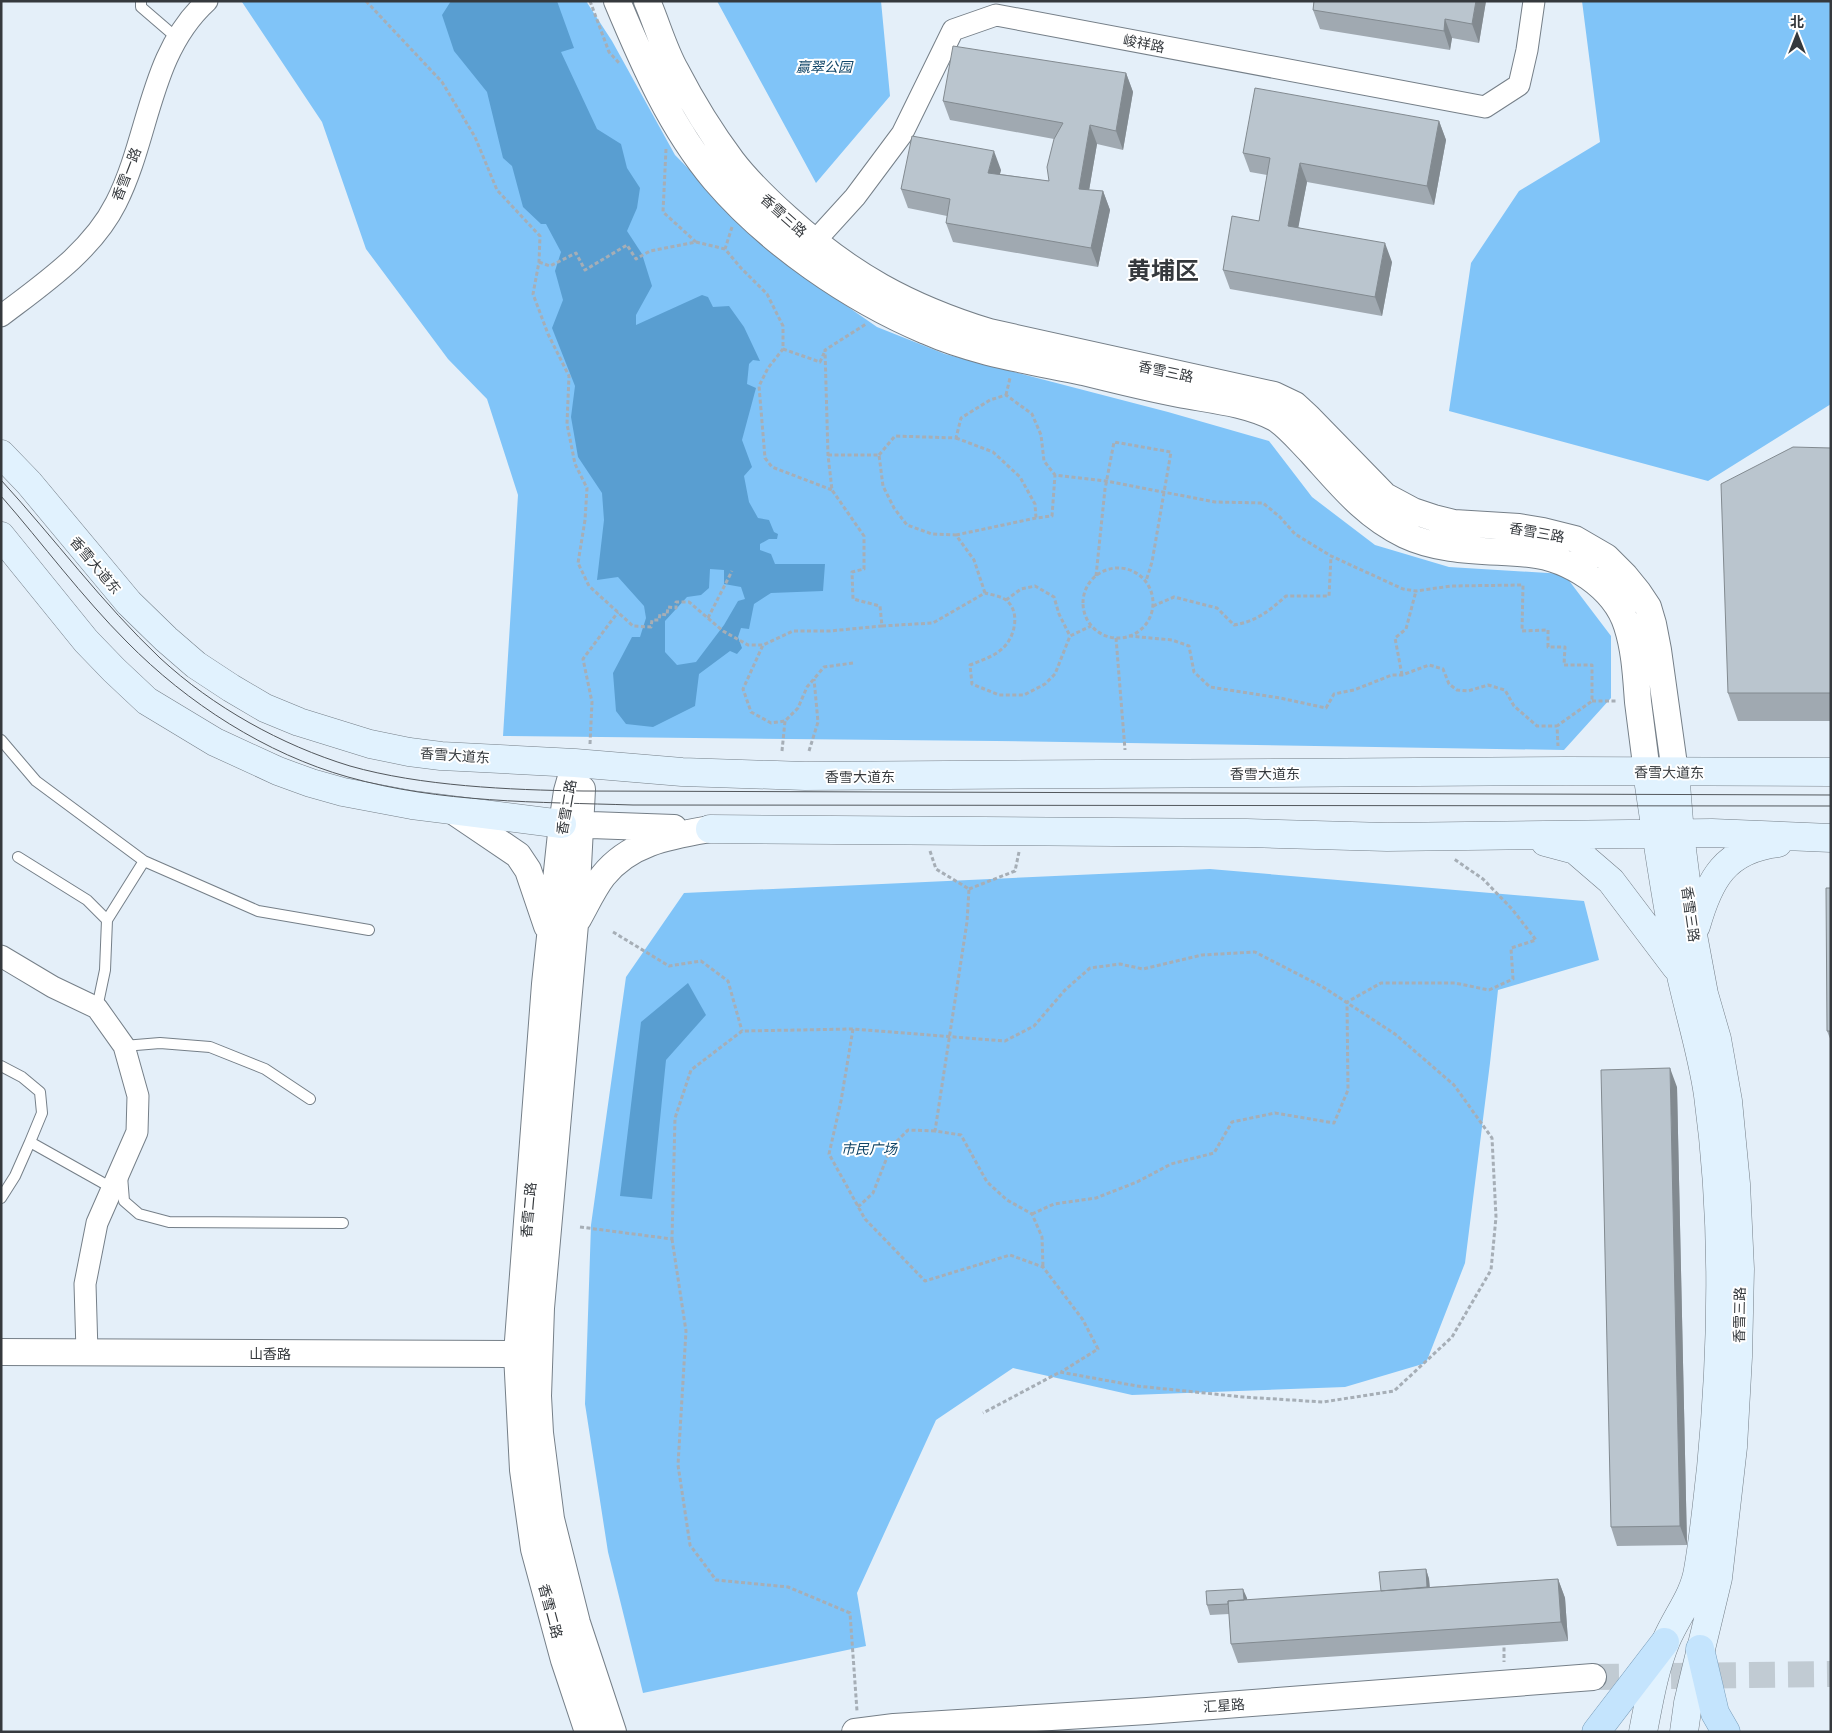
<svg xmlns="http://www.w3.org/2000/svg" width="1832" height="1733" font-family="'Noto Serif','Noto Sans SC',serif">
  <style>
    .green { fill: #80c4f8 }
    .water { fill: #599ed1; fill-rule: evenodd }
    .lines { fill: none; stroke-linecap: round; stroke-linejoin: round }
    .tertiary-tunnel { stroke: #c1cbd3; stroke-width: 26; stroke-dasharray: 26 13; stroke-linecap: butt }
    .service-casing { stroke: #757f88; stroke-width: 12 }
    .minor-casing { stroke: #757f88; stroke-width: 23 }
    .tertiary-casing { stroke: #757f88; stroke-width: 28 }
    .secondary-casing { stroke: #757f88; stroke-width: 29 }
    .primary-casing { stroke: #789cb9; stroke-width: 29 }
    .path { stroke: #a6aeb6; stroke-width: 3; stroke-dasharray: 4 2.5; stroke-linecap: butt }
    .service { stroke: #fff; stroke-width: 10 }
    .minor { stroke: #fff; stroke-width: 21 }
    .tertiary { stroke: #fff; stroke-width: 26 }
    .secondary { stroke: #e1f2fe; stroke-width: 28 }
    .primary { stroke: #c4e4fd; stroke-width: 28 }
    .tram { stroke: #52575c; stroke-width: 1 }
    .wall { fill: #a0a9b1 }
    .shaded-wall { fill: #828a90 }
    .building { fill: #bac5ce; stroke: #828a90 }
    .labels { text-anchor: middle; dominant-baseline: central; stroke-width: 4; stroke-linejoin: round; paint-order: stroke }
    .street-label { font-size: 14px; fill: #35393d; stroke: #fff }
    .park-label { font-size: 14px; font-style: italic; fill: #124769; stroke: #fff }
    .town-label { font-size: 24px; font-weight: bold; fill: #35393d; stroke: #fff }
  </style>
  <rect width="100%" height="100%" fill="#e4eff9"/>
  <!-- green -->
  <path class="green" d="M586,1L612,41L675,155L747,228L815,284L877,327L945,354L1168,412L1269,441L1312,497L1375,545L1449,567L1564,574L1611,636V698L1564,750L996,741L503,736L518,495L487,399L448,359L366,249L322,122L242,2Z
    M717,1H881L890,96L816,183Z
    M1582,1H1831V404L1708,481L1449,411L1471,263L1519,191L1600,142Z
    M1210,869L1584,901L1599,960L1498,990L1490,1063L1465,1263L1426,1363L1345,1387L1132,1395L1013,1368L936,1420L857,1593L866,1646L643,1693L608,1552L585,1404L591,1225L626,977L684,893Z"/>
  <!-- water -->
  <path class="water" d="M451,1H557L574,48L561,52L597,129L621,144L627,168L640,188L637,208L627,231L642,254L652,286L636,315V325L702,295L708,297L713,307L729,306L744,327L760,361L753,360L749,364L747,384L756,388L742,440L752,467L744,476L749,502L758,518L769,520L774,532L778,534L777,539H769L760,544V550L771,554L775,564H825L823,591L771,593L754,604L749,629L741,628L738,637L742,648L737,654L730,651L699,674L695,706L653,727L626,724L616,711L613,673L632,637H640L646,618L644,606L618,577L597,580L604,520L602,493L578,457L571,417L575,386L552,328L563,300L555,271L561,252L546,224H541L523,207L512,166L503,158L487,92L454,51L442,15ZM710,569L724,570V584L741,587L745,599L738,601L724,625L696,662L677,665L665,652V621L687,597L701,595L709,588Z
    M688,983L706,1015L666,1060L652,1199L620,1196L641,1022Z"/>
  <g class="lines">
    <!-- tertiary-tunnel -->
    <path class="tertiary-tunnel" d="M1593,1677L1831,1674"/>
    <defs>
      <path id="service" d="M141,1V7L177,38
        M1,740L36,781L144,861
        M18,857L87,900L107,920
        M97,1008L105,970L107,920L144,861L258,911L369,930
        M124,1046L160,1043L210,1047L265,1069L310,1099
        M1,1066L22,1077L40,1092L42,1113L30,1142L112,1188
        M122,1176L124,1201L139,1214L169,1222L343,1223
        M1,1198L15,1176L30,1142"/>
      <path id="minor" d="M804,253L855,197L902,134L953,30L996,15L1485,107L1519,85L1527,50L1534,1
        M1,316C43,284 92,251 116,203C150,136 149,54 207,1
        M1,956L53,987L97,1008L124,1046L138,1096L137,1132L97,1223L85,1284L87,1352"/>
      <path id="tertiary" d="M617,1C643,63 671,128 715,180C769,243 850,299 926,331C975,353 1031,361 1083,372C1115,380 1147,388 1179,394C1211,400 1246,403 1275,418C1288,426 1300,441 1311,452C1340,484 1365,516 1405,535C1443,553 1489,550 1530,554C1569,558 1615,587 1627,626C1635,651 1636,676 1638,702C1641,726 1644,749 1647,772
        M647,1C657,24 664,50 676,71C692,102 711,133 732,161C748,182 767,200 787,218C850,275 908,307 989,332L1274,395L1295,405L1308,417L1385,496L1413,511L1434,518L1454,523L1519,527L1543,531L1575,539L1606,557L1625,576L1638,592L1648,607L1653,624L1658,650L1675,772
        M575,763L567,791L562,824L545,984L517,1354L523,1470L534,1549L564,1660L588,1732
        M582,789L575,924L541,1308L538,1396L540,1433L551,1519L577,1623L613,1732
        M453,811L518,855L528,870L547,926
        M563,824L674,828
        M578,919C586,905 593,889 603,876C630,842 670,836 710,829
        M1,1352L535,1354
        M855,1732L894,1727L1147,1711L1593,1677"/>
      <path id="secondary" d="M1,454L29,483L129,603L166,639L196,665L231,688L265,708L299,722L370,744L409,752L441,756L575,763L682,772L805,776L1566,771L1831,772
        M1,536L86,641L114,670L147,701L215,742L278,771L311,783L343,792L412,805L562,824
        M1675,772L1680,834L1693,935L1704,994L1717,1039L1728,1101L1736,1184L1740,1269L1738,1357L1733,1447L1718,1578L1688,1703L1684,1732
        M710,829L1247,833L1387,837L1712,833L1831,838
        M1545,842L1575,850L1611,881L1676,967
        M1696,926C1709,880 1725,849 1778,843
        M1643,1732C1649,1702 1654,1670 1666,1641C1676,1617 1694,1596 1698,1570C1704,1536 1707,1502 1711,1468C1723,1344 1725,1219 1708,1095C1702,1053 1689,1013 1680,971C1666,905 1657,838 1647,772"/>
      <path id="primary" d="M1700,1649L1715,1713L1726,1732
        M1596,1732L1665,1642"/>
    </defs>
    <!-- service casing -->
    <use href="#service" class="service-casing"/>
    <!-- minor casing -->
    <use href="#minor" class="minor-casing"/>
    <!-- tertiary casing -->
    <use href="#tertiary" class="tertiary-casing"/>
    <!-- secondary casing -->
    <use href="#secondary" class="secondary-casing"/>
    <!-- primary casing -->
    <use href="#primary" class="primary-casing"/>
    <!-- path -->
    <path class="path" d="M366,1L442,82L475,137L497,190L540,236L539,262L533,294L548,334L569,376L567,424L575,464L587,488L585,520L578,563L589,586L633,626L651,627L652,620H659L660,614L667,615L668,607L676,608V602H689L723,631L748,645H763
      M590,1L609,52L619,63
      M666,149L663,212L696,242
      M732,227L725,249L741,268L767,294L783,326V349L768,368L759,386L765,458L772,467L832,490
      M539,262L550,266L576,253L585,270L627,245L636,259L650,251L696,242L725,249
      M783,349L820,362L824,353
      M1006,395L1010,378
      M956,438L993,452L1020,477L1035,504L1036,518
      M828,455H879L883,486L894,508L907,525L932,534L956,535L974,560L985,593
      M879,455L895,436L956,438L961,418L990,400L1006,395L1032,414L1041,435L1044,461L1055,475L1106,481L1215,502L1263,503L1280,517L1295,534L1331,556L1403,589L1416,591L1451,586L1523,585L1522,631L1548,630V647H1565L1564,665H1592V701L1557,726L1558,746
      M956,535L1036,518L1052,516L1055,475
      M1083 603a35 35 0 1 1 70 0a35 35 0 1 1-70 0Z
      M1096,576L1105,489L1114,442L1171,452L1152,562L1146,581
      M1006,600L1021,589L1035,586L1054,597L1059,614L1070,636
      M1153,606L1174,597L1217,608L1234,625C1257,621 1269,611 1286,596H1329L1331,556
      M708,618L732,571
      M882,626L933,623L985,593C992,595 1002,596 1007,601C1020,612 1015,635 1005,646C996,656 982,660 970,665L972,684L999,695H1024L1045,684L1055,674L1070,636L1091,626
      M1129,636L1172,640L1189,646L1194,672L1210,687L1280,698L1326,708L1334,694L1354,690L1392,675H1402L1429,665L1443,669L1449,684L1457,690L1468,691L1488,685L1505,690L1514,706L1537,726H1557
      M1116,638L1125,750
      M853,663L824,667L807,687L798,708L785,721L771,723L751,712L743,689L763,645L793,631H830L882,626L880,606L853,599L852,572L864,569V536L832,490L828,455L825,350L866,324
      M1402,675L1395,638L1406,629L1416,591
      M1592,701H1617
      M590,744L592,702L583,659L618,612
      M782,751L785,721
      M809,751L818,722L814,679
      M930,851L936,869L969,889L967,922L935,1131L961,1135L987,1182L1007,1200L1032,1214L1042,1237L1043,1267
      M969,889L1015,871L1019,852
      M613,932L669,966L701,961L728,981L742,1031
      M853,1029L841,1101L829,1154L865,1219L925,1281L1010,1255L1043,1267L1083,1320L1098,1349L1061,1372
      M858,1207L873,1193L891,1147L908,1130L935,1131
      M1032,1214L1054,1204L1096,1198L1137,1182L1171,1164L1214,1153L1232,1122L1275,1113L1334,1123L1348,1090L1347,1002L1381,983H1455L1489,990L1513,979L1511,948L1536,940L1512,909L1483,879L1454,859
      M580,1227L672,1239L675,1118L691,1070L742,1031L853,1029L1005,1041L1034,1026L1065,990L1090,968L1120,964L1143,969L1202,955L1255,952L1323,987L1395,1034L1454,1085L1492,1138L1496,1217L1491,1270L1452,1337L1394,1391L1323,1402L1243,1397L1137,1386L1060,1372L983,1413
      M672,1239L686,1331L678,1465L690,1545L716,1580L788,1587L850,1613L857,1711
      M1504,1641V1662"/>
    <!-- service -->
    <use href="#service" class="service"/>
    <!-- minor -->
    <use href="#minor" class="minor"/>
    <!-- tertiary -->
    <use href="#tertiary" class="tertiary"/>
    <!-- secondary -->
    <use href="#secondary" class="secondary"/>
    <!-- primary -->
    <use href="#primary" class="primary"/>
    <!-- tram -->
    <path class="tram" d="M1,480C55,539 102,603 160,658C213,707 281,745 350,766C420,786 510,790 583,791L1831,795
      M1,496C43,544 82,597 127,642C187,703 266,754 348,777C440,803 538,802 633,805L1831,806"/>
  </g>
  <!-- wall -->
  <path class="wall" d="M1314,1H1486L1479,43L1452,38L1450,50L1320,29L1313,10Z
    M1126,73L1133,92L1123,150L1097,144L1089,190L1103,191L1110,210L1098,267L953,242L946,223L947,216L908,208L901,189L1001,170L1000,174L1049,181L1054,139L950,120L943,101Z
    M1439,121L1446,140L1434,205L1307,182L1298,227L1392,262L1382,316L1230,289L1223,270L1259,221L1267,175L1250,172L1243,153Z
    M1831,448V721H1738L1728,693Z
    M1831,888V1041L1827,1031Z
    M1677,1087L1687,1545L1617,1546L1611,1527Z
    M1426,1569L1429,1579L1430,1587L1558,1579L1565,1598L1568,1641L1238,1663L1231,1644L1229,1614L1210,1615L1207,1605L1247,1598V1600L1381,1591Z"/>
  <!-- shaded-wall -->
  <path class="shaded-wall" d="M1476,1H1486L1479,43L1472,24Z
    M1445,19L1452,38L1450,50L1444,31Z
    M1126,73L1133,92L1123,150L1116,131Z
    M1439,121L1446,140L1434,205L1427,186Z
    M1090,125L1097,144L1086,208L1079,189Z
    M994,151L1001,170L995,192L988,173Z
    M1300,163L1307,182L1295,245L1288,226Z
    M1103,191L1110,210L1098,267L1091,248Z
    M1385,243L1392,262L1382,316L1375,297Z
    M1670,1068L1677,1087L1687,1545L1680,1526Z
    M1426,1569L1429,1579L1430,1597L1427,1587Z
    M1558,1579L1565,1598L1568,1641L1561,1622Z
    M1243,1589L1247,1598L1248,1612L1244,1603Z"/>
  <!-- building -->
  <path class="building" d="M1314,1H1476L1472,24L1445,19L1444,31L1313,10Z
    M953,46L1126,73L1116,131L1090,125L1079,189L1103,191L1091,248L946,223L950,199L901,189L912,136L994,151L988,173L1049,181L1047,167L1054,139L1063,123L943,101Z
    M1255,88L1439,121L1427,186L1300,163L1288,226L1385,243L1375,297L1223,270L1232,216L1259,221L1270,158L1243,153Z
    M1793,447L1831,448V693H1728L1721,484Z
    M1826,888H1831V1031H1827Z
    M1670,1068L1680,1526L1611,1527L1601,1070Z
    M1426,1569L1427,1587L1381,1591L1379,1572Z
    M1558,1579L1561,1622L1231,1644L1228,1601Z
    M1243,1589L1244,1600L1228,1601V1604L1207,1605L1206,1591Z"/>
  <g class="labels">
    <!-- street labels -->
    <g class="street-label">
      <text transform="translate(1144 43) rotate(11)">峻祥路</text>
      <text transform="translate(126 174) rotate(-69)">香雪一路</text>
      <text transform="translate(784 215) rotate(42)">香雪三路</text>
      <text transform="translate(1166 371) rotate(12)">香雪三路</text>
      <text transform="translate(1537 532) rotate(10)">香雪三路</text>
      <text transform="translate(96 565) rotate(50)">香雪大道东</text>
      <text transform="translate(455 755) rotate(4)">香雪大道东</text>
      <text transform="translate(1669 772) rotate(1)">香雪大道东</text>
      <text x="1265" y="773">香雪大道东</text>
      <text x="860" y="776">香雪大道东</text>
      <text transform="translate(566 807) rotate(-80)">香雪二路</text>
      <text transform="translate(1691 914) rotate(82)">香雪三路</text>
      <text transform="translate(528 1210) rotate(-85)">香雪二路</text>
      <text transform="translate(1739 1315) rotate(-89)">香雪三路</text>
      <text x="270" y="1353">山香路</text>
      <text transform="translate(551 1611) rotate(75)">香雪二路</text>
      <text transform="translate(1224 1705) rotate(-4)">汇星路</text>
    </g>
    <!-- park labels -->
    <g class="park-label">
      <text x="824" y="66">赢翠公园</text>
      <text x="869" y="1148">市民广场</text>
    </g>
    <!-- town labels -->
    <g class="town-label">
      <text x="1163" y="269">黄埔区</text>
    </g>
  </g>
  <!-- border -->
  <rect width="1832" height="1733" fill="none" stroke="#35393d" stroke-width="5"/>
  <!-- north arrow -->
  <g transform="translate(1797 35)" stroke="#ffffff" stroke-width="4" paint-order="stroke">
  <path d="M0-4L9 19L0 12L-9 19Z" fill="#35393d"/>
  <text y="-8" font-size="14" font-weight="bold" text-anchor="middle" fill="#35393d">北</text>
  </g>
</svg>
